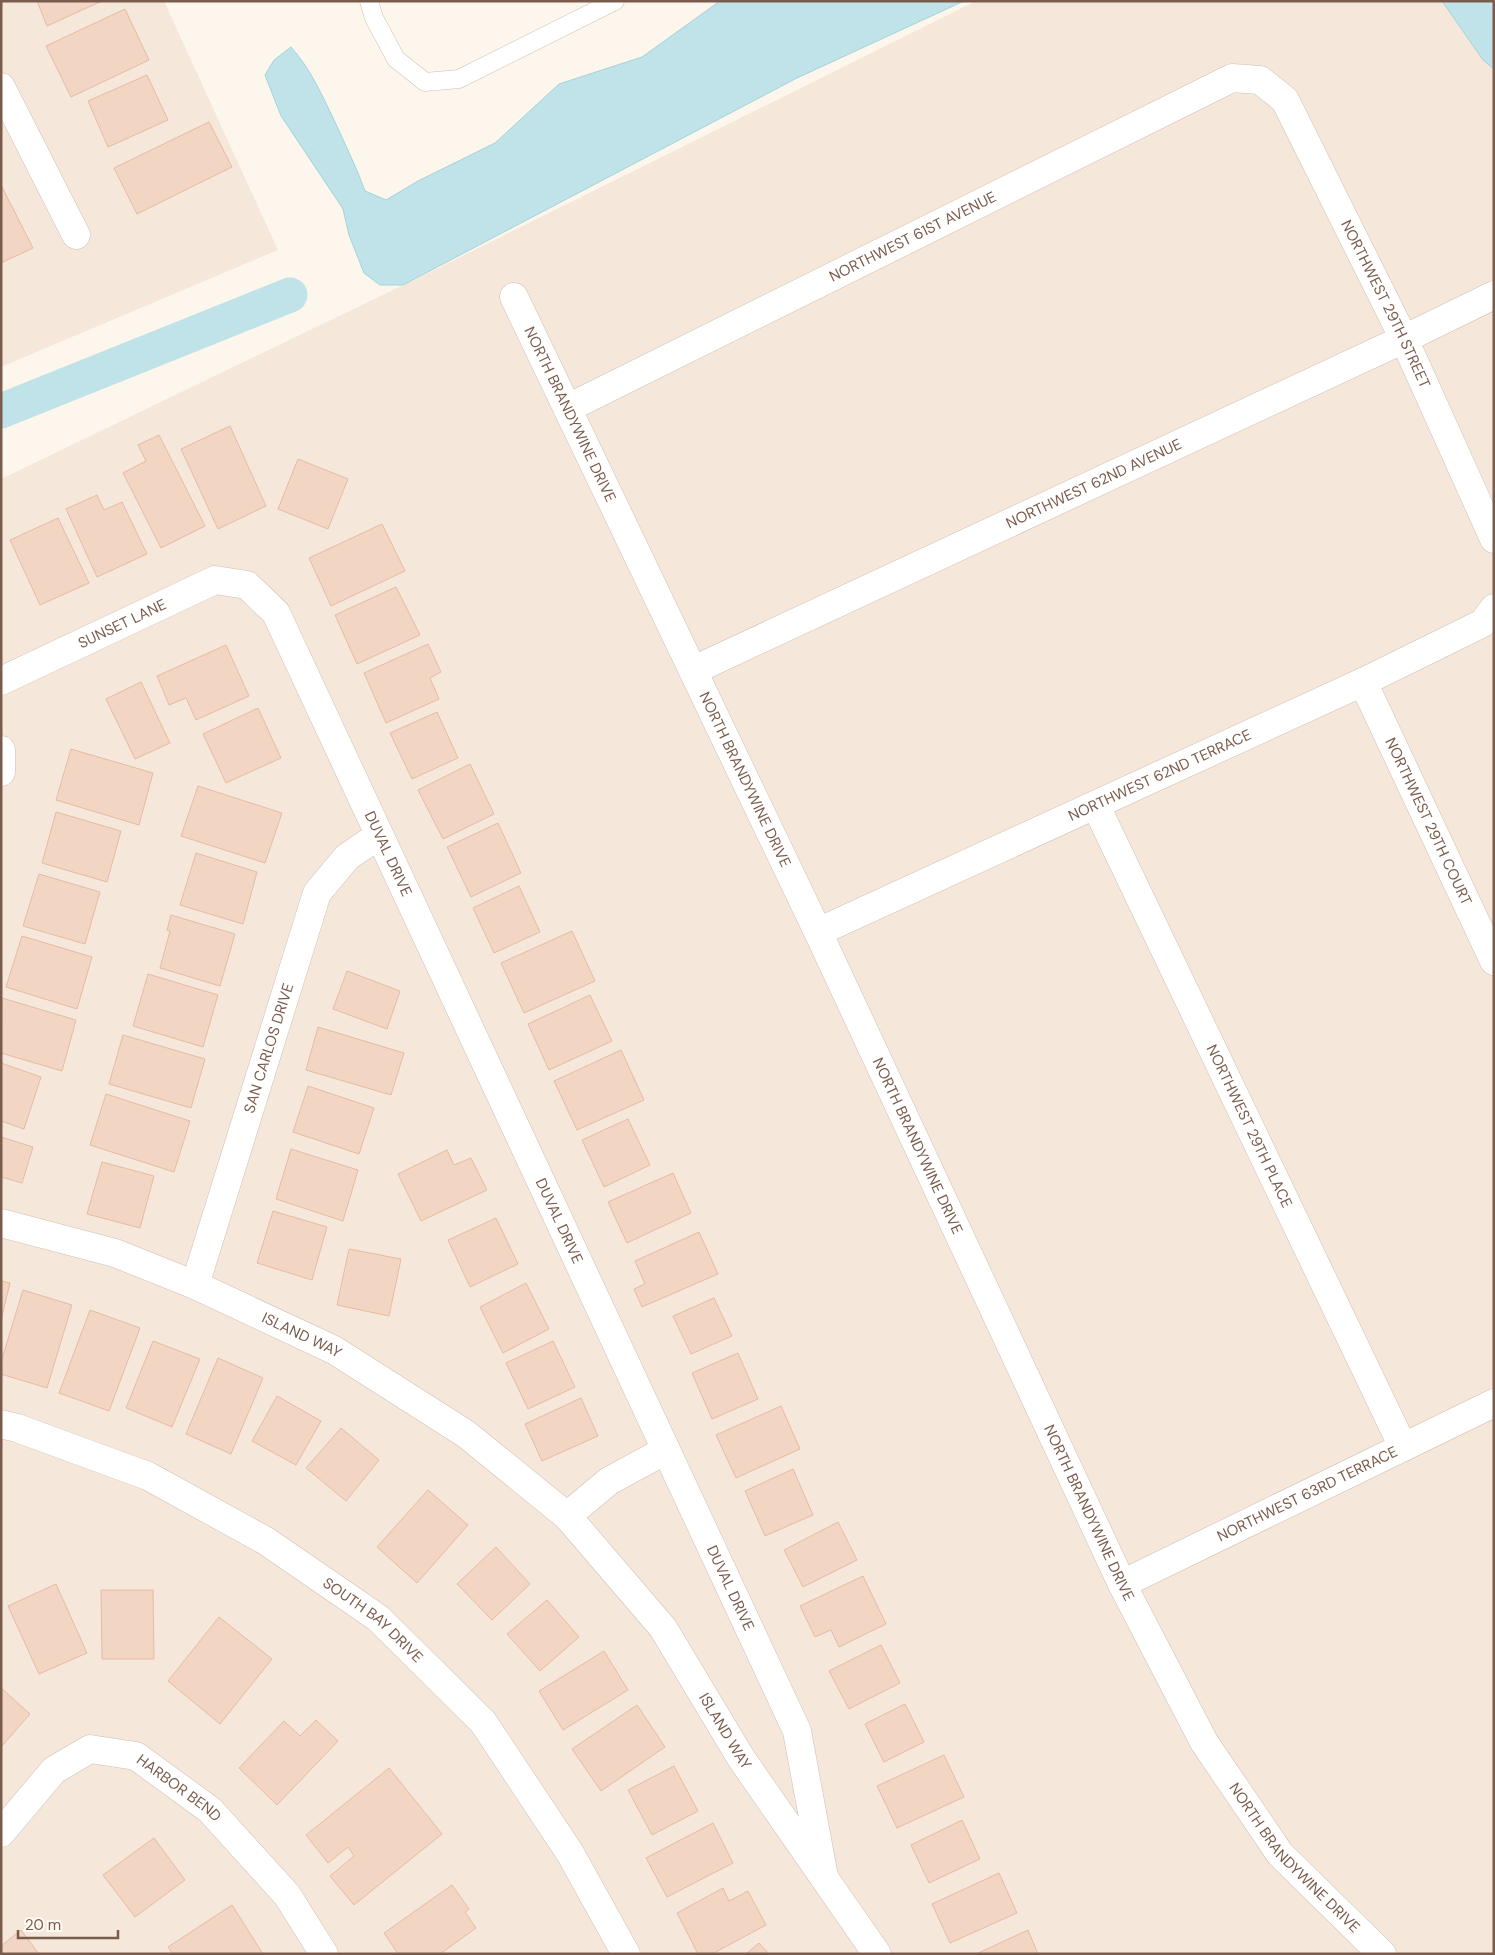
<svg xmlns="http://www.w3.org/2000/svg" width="1495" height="1955" font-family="'DM Sans',sans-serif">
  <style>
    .residential { fill: #f5e8da }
    .water { fill: #bfe3e8; stroke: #a5d3da }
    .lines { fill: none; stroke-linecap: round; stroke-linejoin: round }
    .canal { stroke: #bfe3e8; stroke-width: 35 }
    .building { fill: #f3d5c3; stroke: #e6bba3 }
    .lane-casing { stroke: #d1beb0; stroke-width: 19 }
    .street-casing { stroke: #d1beb0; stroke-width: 29 }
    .lane { stroke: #fff; stroke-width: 18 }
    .street { stroke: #fff; stroke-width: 28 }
    .labels { text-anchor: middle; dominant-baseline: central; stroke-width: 4; stroke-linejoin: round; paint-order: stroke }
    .street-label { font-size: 15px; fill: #7a5c4d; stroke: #fffaf3 }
  </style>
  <rect width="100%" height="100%" fill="#fdf6ec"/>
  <!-- residential -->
  <path class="residential" d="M1,1H164L278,250L1,367Z
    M976,1H1494V1954H1V479L420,277Z"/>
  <!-- water -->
  <path class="water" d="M720,1H964L797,78L403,285H380L364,273L349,235L343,209L281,116L265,75L274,60L291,47C310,68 322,95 334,120C345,144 356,166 365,191L386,200L418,181L495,143L559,84L642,57Z
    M1442,1H1494V69L1483,60Z"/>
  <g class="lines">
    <!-- canal -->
    <path class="canal" d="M1,411L290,295"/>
  </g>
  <!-- building -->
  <path class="building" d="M37,1H102L47,26Z
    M125,9L149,60L71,97L46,46Z
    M147,75L168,120L108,147L88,101Z
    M209,122L232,167L137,214L114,168Z
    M1,185L33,248L1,263Z
    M230,426L266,506L218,529L181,449Z
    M159,435L205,526L161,548L123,473L146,461L138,445Z
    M298,459L348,479L328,529L278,509Z
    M97,495L104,510L122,502L147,554L97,577L66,509Z
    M58,518L89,583L40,605L10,540Z
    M382,524L405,571L331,606L309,558Z
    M396,587L420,635L357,664L335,615Z
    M428,644L441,672L430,678L439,699L386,723L364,673Z
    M226,645L249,696L196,720L186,698L169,705L157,676Z
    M141,682L170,743L135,759L106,699Z
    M258,708L281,758L226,783L203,734Z
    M437,712L458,758L412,779L390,733Z
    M71,749L153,773L139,825L56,800Z
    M470,764L494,814L443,839L418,790Z
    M198,786L282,813L265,863L181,836Z
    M56,812L121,831L107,882L42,863Z
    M498,823L521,873L471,897L447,847Z
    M196,853L257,872L243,924L180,905Z
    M39,874L100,892L85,944L23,926Z
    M519,886L540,932L494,953L473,908Z
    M171,915L235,934L220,986L160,968L170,931L167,930Z
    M572,931L595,981L524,1013L501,963Z
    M22,936L92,957L77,1009L6,987Z
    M347,971L400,991L387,1029L333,1009Z
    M148,974L218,995L203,1047L133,1026Z
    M590,995L612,1041L549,1070L528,1024Z
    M2,998L76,1020L62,1071L1,1053Z
    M318,1027L404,1053L391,1095L306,1070Z
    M123,1035L205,1059L191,1108L109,1084Z
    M621,1050L644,1100L577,1130L554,1081Z
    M1,1063L41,1077L24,1129L1,1121Z
    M308,1086L374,1108L359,1154L293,1132Z
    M106,1094L190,1121L174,1172L90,1145Z
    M628,1119L650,1165L604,1187L582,1140Z
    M1,1137L33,1147L22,1183L1,1177Z
    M291,1149L358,1170L343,1221L276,1199Z
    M447,1150L454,1165L471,1158L487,1190L421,1221L398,1174Z
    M102,1162L154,1176L140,1228L87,1214Z
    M673,1173L691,1213L627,1243L608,1202Z
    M273,1211L327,1227L312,1280L257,1263Z
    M496,1218L518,1264L470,1287L448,1240Z
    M699,1232L718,1274L642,1307L634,1289L645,1284L635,1261Z
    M349,1249L401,1259L389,1316L337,1305Z
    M1,1281L10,1283L1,1320Z
    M526,1283L549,1329L503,1353L480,1307Z
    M23,1290L72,1305L47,1388L1,1374V1362Z
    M714,1298L732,1336L691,1354L673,1316Z
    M90,1310L140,1328L109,1411L59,1393Z
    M153,1341L200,1359L172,1427L126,1408Z
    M553,1341L575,1387L528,1409L506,1363Z
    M738,1353L758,1399L712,1419L692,1373Z
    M218,1358L263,1378L231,1454L186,1434Z
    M277,1396L321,1421L296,1465L252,1441Z
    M581,1398L598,1436L542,1461L525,1424Z
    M781,1406L800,1449L736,1478L716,1435Z
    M341,1428L379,1460L346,1501L306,1468Z
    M793,1469L813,1515L765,1536L745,1491Z
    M428,1490L468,1525L417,1583L377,1547Z
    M838,1522L857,1560L803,1587L784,1550Z
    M496,1547L530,1584L492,1620L457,1584Z
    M863,1576L886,1624L839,1647L831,1630L815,1637L800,1606Z
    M56,1584L87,1653L39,1674L8,1606Z
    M101,1590H153L154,1659H102Z
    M547,1600L579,1637L540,1671L507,1634Z
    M219,1617L272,1659L220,1724L168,1681Z
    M881,1645L900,1683L849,1709L829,1671Z
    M604,1651L628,1690L563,1730L539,1691Z
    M1,1688L30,1714L1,1747Z
    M905,1704L924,1742L884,1762L865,1724Z
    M637,1705L665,1747L601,1791L572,1749Z
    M316,1720L338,1741L277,1805L239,1768L284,1721L300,1736Z
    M944,1755L964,1797L897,1828L877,1786Z
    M674,1766L698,1811L652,1835L628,1790Z
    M389,1768L442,1834L354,1905L330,1876L354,1856L348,1847L328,1863L306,1835Z
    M962,1820L980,1859L929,1883L911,1845Z
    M713,1823L733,1863L667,1897L646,1858Z
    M154,1838L185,1880L135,1917L103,1875Z
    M999,1873L1017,1913L950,1943L932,1904Z
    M452,1885L469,1909L465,1912L476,1928L440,1954H398L384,1933Z
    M723,1888L729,1901L748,1891L766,1925L712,1954H698L677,1913Z
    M232,1905L263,1954H173L168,1947Z
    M21,1930L39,1954H1V1946Z
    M1028,1930L1038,1954H976Z
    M759,1943L769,1954H746Z"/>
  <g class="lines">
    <defs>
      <path id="lane" d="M369,1L374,18L396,59L425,82L459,79L615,1"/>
      <g id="street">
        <path d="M1,87L76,235"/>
        <path id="s1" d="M514,297L818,932L1122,1584L1204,1742L1280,1854L1382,1954"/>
        <path id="s2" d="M568,408L1232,78L1260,80L1285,100L1404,339L1494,539"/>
        <path id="s3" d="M694,670L1404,339L1494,295"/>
        <path id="s4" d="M1,681L215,580L247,585L276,613L797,1731L824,1877"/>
        <path id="s5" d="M1363,682L1494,961"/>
        <path d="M1,750V772"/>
        <path id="s6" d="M1096,806L1403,1447"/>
        <path id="s7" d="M818,932L1363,682L1483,623L1494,608"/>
        <path id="s8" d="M1,1223L115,1253L195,1285L334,1350L466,1434L567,1516L663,1628L741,1758L877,1954"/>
        <path id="s9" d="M195,1285L317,893L347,857L378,836"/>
        <path id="s10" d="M1,1424L17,1428L148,1476L266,1541L378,1618L483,1722L570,1853L626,1954"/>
        <path d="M567,1516L609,1481L666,1450"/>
        <path id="s11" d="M1122,1584L1494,1403"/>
        <path id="s12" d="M1,1833L54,1770L90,1749L136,1756L210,1810L287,1895L324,1954"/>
      </g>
    </defs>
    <!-- lane casing -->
    <use href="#lane" class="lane-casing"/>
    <!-- street casing -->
    <use href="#street" class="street-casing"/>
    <!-- lane -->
    <use href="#lane" class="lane"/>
    <!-- street -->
    <use href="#street" class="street"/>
  </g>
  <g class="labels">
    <!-- street labels -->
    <g class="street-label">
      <text stroke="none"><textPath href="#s2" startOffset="385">NORTHWEST 61ST AVENUE</textPath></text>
      <text stroke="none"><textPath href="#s2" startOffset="1029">NORTHWEST 29TH STREET</textPath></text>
      <text stroke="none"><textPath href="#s1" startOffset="130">NORTH BRANDYWINE DRIVE</textPath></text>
      <text stroke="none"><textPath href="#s3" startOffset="441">NORTHWEST 62ND AVENUE</textPath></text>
      <text stroke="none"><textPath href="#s4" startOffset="134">SUNSET LANE</textPath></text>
      <text stroke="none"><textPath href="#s7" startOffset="376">NORTHWEST 62ND TERRACE</textPath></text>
      <text stroke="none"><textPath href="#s1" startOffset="535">NORTH BRANDYWINE DRIVE</textPath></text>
      <text stroke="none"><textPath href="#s5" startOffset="154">NORTHWEST 29TH COURT</textPath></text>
      <text stroke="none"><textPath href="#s4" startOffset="575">DUVAL DRIVE</textPath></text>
      <text stroke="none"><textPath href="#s9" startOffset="248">SAN CARLOS DRIVE</textPath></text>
      <text stroke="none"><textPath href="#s6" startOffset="355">NORTHWEST 29TH PLACE</textPath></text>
      <text stroke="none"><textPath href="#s1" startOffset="940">NORTH BRANDYWINE DRIVE</textPath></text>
      <text stroke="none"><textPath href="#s4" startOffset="980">DUVAL DRIVE</textPath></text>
      <text stroke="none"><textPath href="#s8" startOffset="322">ISLAND WAY</textPath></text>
      <text stroke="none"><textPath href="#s11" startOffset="206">NORTHWEST 63RD TERRACE</textPath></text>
      <text stroke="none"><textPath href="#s1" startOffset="1345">NORTH BRANDYWINE DRIVE</textPath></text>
      <text stroke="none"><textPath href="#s4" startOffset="1385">DUVAL DRIVE</textPath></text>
      <text stroke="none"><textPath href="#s10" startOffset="424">SOUTH BAY DRIVE</textPath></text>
      <text stroke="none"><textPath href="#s8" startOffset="912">ISLAND WAY</textPath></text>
      <text stroke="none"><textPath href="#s12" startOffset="224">HARBOR BEND</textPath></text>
      <text stroke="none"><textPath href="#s1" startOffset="1749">NORTH BRANDYWINE DRIVE</textPath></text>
    </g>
  </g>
  <!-- border -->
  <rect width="1495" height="1955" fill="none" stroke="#7a5c4d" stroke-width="5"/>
  <!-- scale -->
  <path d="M18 1930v8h100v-8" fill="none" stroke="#7a5c4d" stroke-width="2.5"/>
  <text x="25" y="1930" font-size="15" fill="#7a5c4d" stroke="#fffaf3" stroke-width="4" paint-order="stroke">20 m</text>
</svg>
